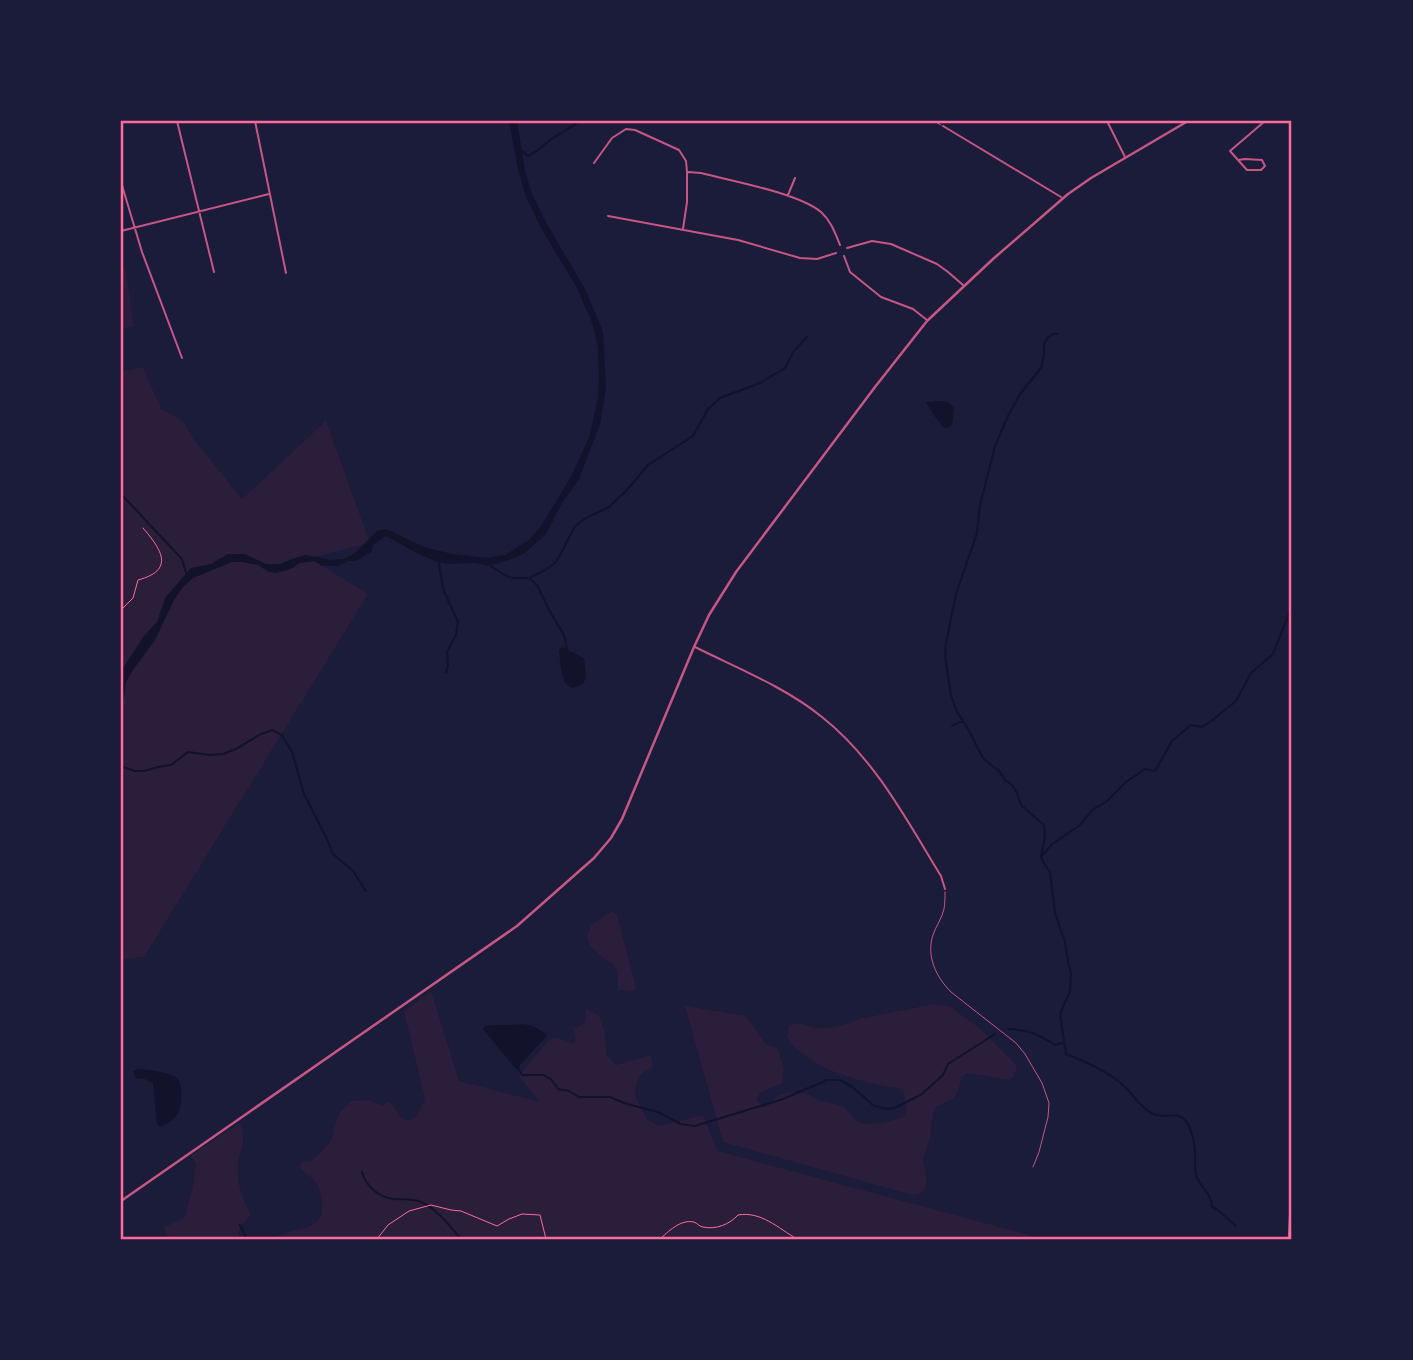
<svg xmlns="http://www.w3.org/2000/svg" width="1413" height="1360" font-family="'IBM Plex Sans',sans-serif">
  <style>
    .green { fill: #2a1e3b }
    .water { fill: #12122b }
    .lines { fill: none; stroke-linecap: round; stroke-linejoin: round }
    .stream { stroke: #12122b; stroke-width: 2 }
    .path { stroke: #ff6b9d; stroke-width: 1 }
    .service { stroke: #c65784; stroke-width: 1 }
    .minor { stroke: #c65784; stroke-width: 2 }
    .tertiary { stroke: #c65784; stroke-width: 2.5 }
    .neatline { fill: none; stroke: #ff6b9d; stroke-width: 2.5 }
  </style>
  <rect width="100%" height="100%" fill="#1b1b3a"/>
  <!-- green -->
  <path class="green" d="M125,268L134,326L121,329V269Z
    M143,367L161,409L183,421L192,437L242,499L326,421L370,543L310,558L368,594L144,957L121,960V371L122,372Z
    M612,911L617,915L636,988L632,991L618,990L617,971L613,963L607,961L590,946L587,938L591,925Z
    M431,991L459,1081L540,1102L519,1076L548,1041L554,1037L574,1043L576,1037L572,1027L577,1028L585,1022L586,1009L599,1015L604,1031L607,1056L616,1065L651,1055L653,1067L641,1074L636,1085L635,1096L647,1119L658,1126L703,1115L718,1151L1044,1239H274C289,1226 321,1235 322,1208C322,1201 321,1193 318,1186C313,1176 305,1175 299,1166L304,1161L310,1162C318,1155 330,1146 333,1135C338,1114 335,1116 352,1101L368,1100L382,1106L389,1101L402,1118L408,1121L415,1118L425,1099L404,1011Z
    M934,1004L951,1007L979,1028L1017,1066L1014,1076L1009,1080L967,1073L961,1077C958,1099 954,1099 934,1107L930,1138L923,1159L927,1183L924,1190L919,1194L913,1195L723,1142L685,1006L746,1016L765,1043L778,1049L784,1069L782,1083L760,1093L757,1100L765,1108L779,1095L792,1092L808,1094L818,1100L844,1107L857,1121L865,1124L882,1123L904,1117L907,1111L903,1089C866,1084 807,1070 787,1037L789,1025C804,1022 804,1026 818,1028C830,1029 847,1025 858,1019Z
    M240,1123C248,1146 239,1146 238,1167C237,1185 243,1199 251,1215C244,1222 238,1228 239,1239H166L165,1227L185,1217L192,1191L196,1164L190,1156Z"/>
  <!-- water -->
  <path class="water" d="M509,121H517L525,171L532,194L544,219L585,289L603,332L606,388L600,424L579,479L562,503L546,534L525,553L515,558L487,566L476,563L447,564L437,562L419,554L386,536L374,544L371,552L356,561H348L338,566H322L314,561L308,562L299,563L293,568L285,571L275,573L267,571L258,565L242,562H232L193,578L183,587L174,600L155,640L133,670L126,682L124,697L121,700V671L144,636L157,622L165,598L191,568L211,564L228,554H245L266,564H280L292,559L305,555L331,560L343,559L354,554L377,531L386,529L424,547L452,554L488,558L505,555L529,540L541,526L572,475L590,435L598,397L599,380L598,348L593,325L577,288L541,228L526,197L518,169Z
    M942,401L950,403L954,408L952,424L948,428H944L933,414L926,402Z
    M562,647L584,658L586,678L583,684L572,688L565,683L561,669L559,651Z
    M523,1024L533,1026L548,1035L516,1069L483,1029L485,1026C496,1024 510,1026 523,1024Z
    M139,1069C148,1069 172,1073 178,1079C183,1086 182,1106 178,1113C175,1119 166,1125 160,1126L157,1124L153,1083L145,1079L136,1078L133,1071Z"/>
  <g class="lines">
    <!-- stream -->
    <path class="stream" d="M521,152L522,151L528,156C541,150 543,145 553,138C562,132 571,128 579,121
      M1057,334H1053L1047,338L1044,345V355L1041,368L1020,394L1008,416L995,446L980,505L977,533L956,594L946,643L945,655L951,696L957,712L967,727L982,756L985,760L999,771L1005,780L1012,785L1016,791L1021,805L1044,825L1045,836L1041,857L1043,862L1050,872L1055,913L1065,942L1068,962L1071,973L1070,991L1060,1014L1066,1054C1084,1061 1103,1069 1118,1081C1131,1090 1139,1107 1153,1114C1163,1119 1174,1111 1184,1119C1191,1125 1195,1144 1195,1153C1196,1160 1194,1168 1196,1175C1200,1188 1211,1191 1212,1207L1218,1210L1236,1226
      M121,494L182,559L186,573
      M439,562L443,589L458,622L456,635L447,652L448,665L446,673
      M491,566L506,576L513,578H529L545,570L554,564L559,557L575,526L584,519L609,507L627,490L648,465L693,436L708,409L720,398L760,383L785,368L794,351L807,337
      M530,579L537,585L549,610L564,635L567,650
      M952,726L959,722H962
      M121,766L135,771H144L158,767L171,765L188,752L210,755L223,754L236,749L261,734L272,730L282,735L292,752L304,794L327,839L333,854L353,871L366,891
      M1042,856L1051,845L1080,825L1092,810L1106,802L1126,782L1145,769L1155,771L1172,741L1191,725L1202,727L1210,722L1236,701L1251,673L1273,654L1275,649L1292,606
      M1009,1029C1029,1030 1038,1034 1055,1045L1062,1043
      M517,1066L522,1075H543L551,1079L558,1089L569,1091L579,1097H610L624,1103L658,1112L681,1124L695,1126L783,1099L827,1080H840L851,1086L874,1106L887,1109L895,1108L922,1094L943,1075L948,1064L995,1034
      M362,1172C366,1186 378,1197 393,1199C402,1200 412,1198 421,1202C436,1208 450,1226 461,1239
      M240,1225L247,1239"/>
    <!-- path -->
    <path class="path" d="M121,610L133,598L138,580C175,570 162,550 143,528
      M377,1239L388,1225L409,1211L431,1205L451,1210L461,1211L497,1226L509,1219L522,1214L540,1215L546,1239
      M660,1239C668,1232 680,1219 694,1222C697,1223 700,1227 703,1227C716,1230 730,1224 738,1215C761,1211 778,1228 797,1239"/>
    <!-- service -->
    <path class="service" d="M934,121L941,125
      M945,892C945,897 945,903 944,909C942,918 936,926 933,935C926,956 936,977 951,992L1016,1043L1025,1054L1042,1083L1049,1103L1048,1117L1039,1152L1033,1167"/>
    <!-- minor -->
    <path class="minor" d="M177,121L214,272
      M255,121L286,273
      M1107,121L1125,157
      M943,126L1061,197
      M1245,159L1262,160L1265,166L1261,170H1247L1238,160Z
      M1238,160L1230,151L1265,121
      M594,163L612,138L626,129L635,130L679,150L686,161L687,172V202L683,229
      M688,172L701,173C732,181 798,193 821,212C831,221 835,233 840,245
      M121,182L142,252L182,358
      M788,195L795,178
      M608,216L738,240L800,258L817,259L836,253
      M121,231L269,194
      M847,248L872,241L891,244L937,264L948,272L963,285
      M844,256L850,272L881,297L913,309L927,320
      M695,647C737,668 785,687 822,717C875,759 906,819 941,876L945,889"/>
    <!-- tertiary -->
    <path class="tertiary" d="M121,1201L517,926L594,858L611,838L622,819L694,647L709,615L736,572L875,387L927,321L993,259L1068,194L1091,178L1188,121
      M1289,1239L1292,1178"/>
  </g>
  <!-- border -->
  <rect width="1413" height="1360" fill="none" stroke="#1b1b3a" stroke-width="245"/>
  <rect x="122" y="122" width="1168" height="1116" class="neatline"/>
</svg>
